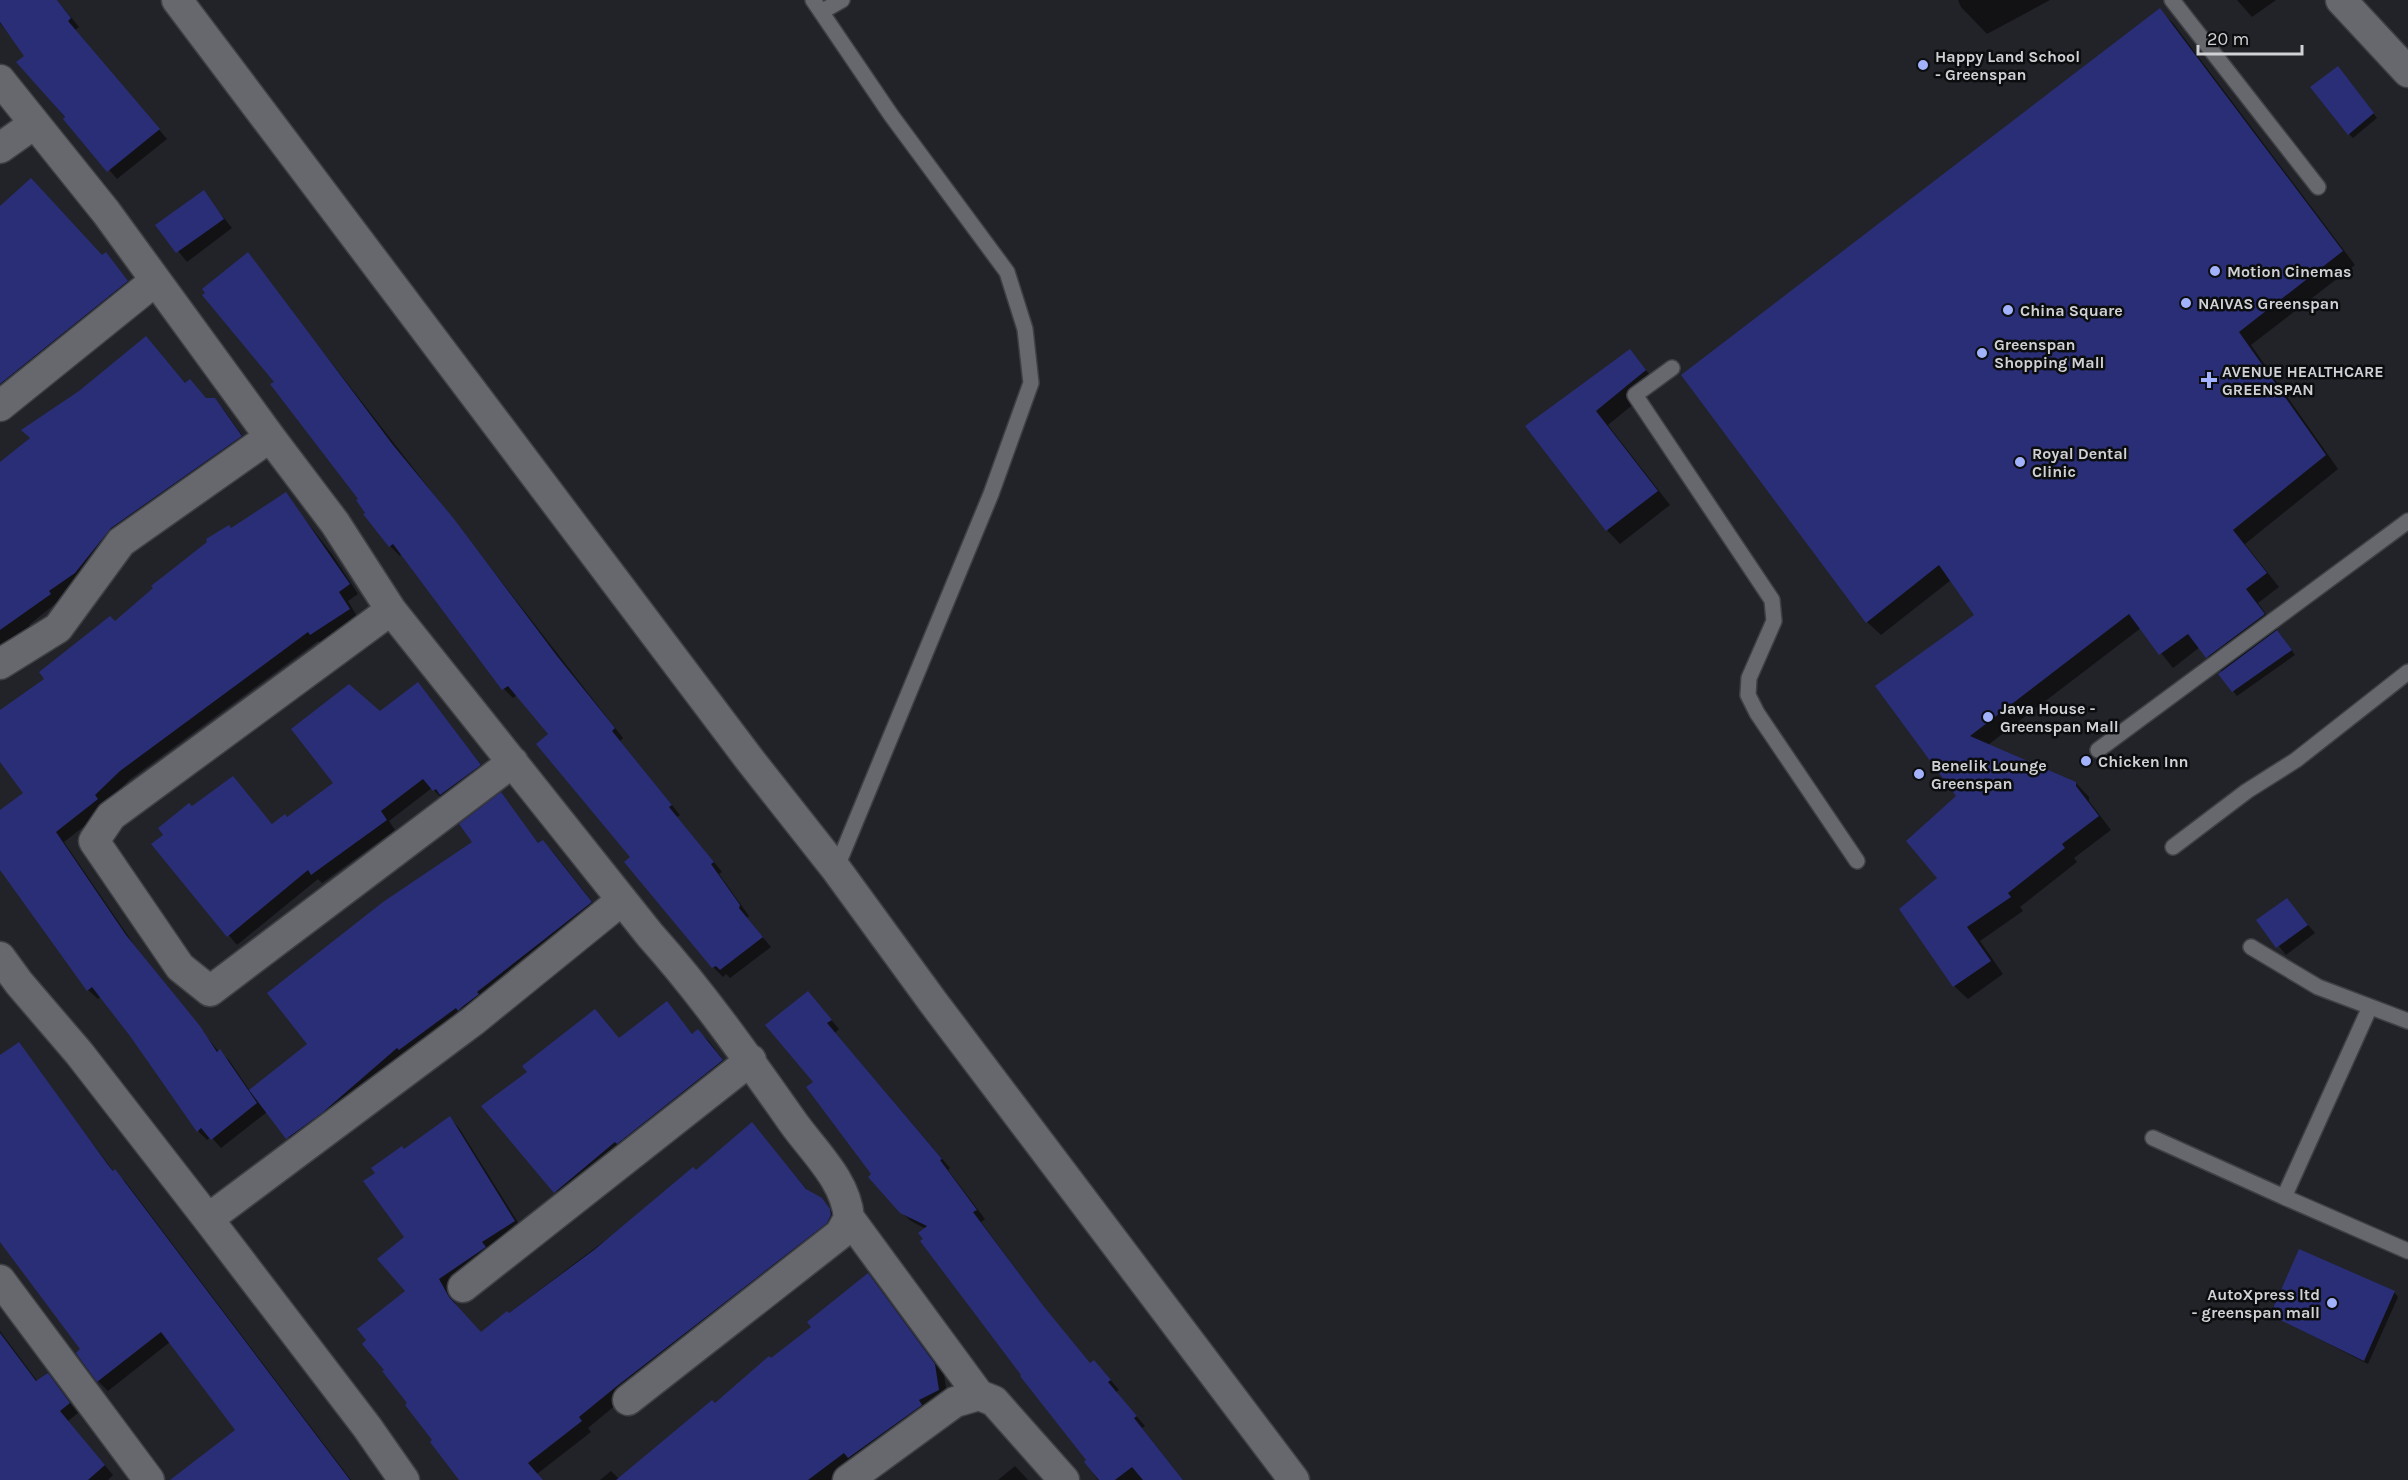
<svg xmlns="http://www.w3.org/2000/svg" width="2408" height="1480" font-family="Karla,sans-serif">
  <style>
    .shadow { fill: #0007 }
    .building { fill: #292e77 }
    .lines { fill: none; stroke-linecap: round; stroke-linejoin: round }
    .service-casing { stroke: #3f4044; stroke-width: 18 }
    .minor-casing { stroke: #3f4044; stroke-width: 33 }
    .service { stroke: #66686d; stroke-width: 15 }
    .minor { stroke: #66686d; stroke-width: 30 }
    .poi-dot { fill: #a3b2fd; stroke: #0c0d0f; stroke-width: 2 }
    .labels { text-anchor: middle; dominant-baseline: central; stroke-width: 5; stroke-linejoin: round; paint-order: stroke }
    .poi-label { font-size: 16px; font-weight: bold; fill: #d0d1d4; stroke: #0c0d0f; text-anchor: start }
  </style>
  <rect width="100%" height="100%" fill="#222328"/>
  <!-- shadow -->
  <path class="shadow" d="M0,0H57L79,27L75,30L167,139L117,179L18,62L26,56L0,23Z
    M1958,0H2050L1987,34L1961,7Z
    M2237,0H2276L2252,17Z
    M2159,10L2173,23L2355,265L2251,345L2338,469L2245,544L2279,587L2258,603L2295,655L2237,696L2220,674L2222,672L2200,647L2173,668L2141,628L1988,745L2076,783L2089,797V801L2111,830L2074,858L2077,862L2020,907L2023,911L1980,941L2003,974L1968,999L1954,986L1939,878L1958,797L1976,615L1951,580L1881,635L1867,622L1683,375Z
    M2342,72L2377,118L2353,138L2349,134Z
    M203,192L232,228L187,262L157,225Z
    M0,207L102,257L106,254L135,290L0,401Z
    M247,254L623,738L620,741L680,815L677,817L722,872L719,874L749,916L747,918L771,947L730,978L726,974L723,977L713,967L626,862L632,857L550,734L517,695L513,698L504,689L402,553L400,556L390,546L365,514L360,499L276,382L204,296Z
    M146,338L186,384L190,381L207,400H214L224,410L250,446L29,625L31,627L0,650V464Z
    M1629,351L1658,384L1608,425L1670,505L1620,544L1607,530L1527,426Z
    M285,494L332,554L358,594L348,601L358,618L321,643L318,641L129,780L103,806L106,809L64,842L135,946L219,1052L229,1060L250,1091L309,1045L474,843L501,794L539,844L543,842L553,852L601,913L297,1148L267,1112L221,1148L211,1137L207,1140L198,1131L132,1035L101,996L98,999L88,990L0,869V812L25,793L0,760V712L46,680L231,530Z
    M418,684L489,775L443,800L432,788L389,821L395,830L322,883L318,879L237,945L153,845L192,808L233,778L273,825L287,819L335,783L380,713Z
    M2295,909L2315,933L2286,955L2258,920Z
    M808,993L839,1029L835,1033L950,1168L948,1170L985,1219L981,1222L1053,1319L1091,1365L1103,1371L1119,1390L1116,1392L1145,1426L1142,1428L1183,1480H1098L1086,1462L1088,1461L925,1239L926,1229L911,1221L901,1212L873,1174L815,1082Z
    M666,1003L693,1035L698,1031L709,1041L732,1072L566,1202L483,1106L620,1039Z
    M18,1044L114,1172L125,1181L351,1480H195L237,1430L170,1342L108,1391L98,1381L83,1350L0,1237V1057Z
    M450,1118L459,1128L524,1232L495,1258L447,1290L459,1309L481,1334L696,1172L752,1124L809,1192L821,1199L839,1220L588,1428L591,1432L537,1474L542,1480H472L409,1403L405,1151Z
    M868,1275L944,1375L948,1400L831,1480H600L611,1471L619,1479L814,1327Z
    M2394,1292L2398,1297L2368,1364L2272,1315Z
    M0,1331L38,1382L48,1375L78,1413L68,1421L113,1475L108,1480H0Z
    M1015,1466L1028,1480H998Z"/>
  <!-- building -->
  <path class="building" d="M0,0H57L71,18L68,21L160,129L107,172L63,119L65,117L16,62L24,56L0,22Z
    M2160,8L2343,251L2239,332L2326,455L2233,530L2267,573L2246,589L2265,614L2206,658L2188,634L2159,655L2129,614L1970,736L2076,782V786L2099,816L2062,844L2065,848L2008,893L2011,897L1967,927L1991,961L1953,987L1899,909L1937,878L1906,841L1956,796L1875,686L1974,615L1939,565L1866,623L1681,375Z
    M2338,66L2374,113L2348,135L2310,87Z
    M31,178L102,255L106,252L128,281L0,384V206Z
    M204,190L224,219L176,253L155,225Z
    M248,252L393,445L454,519L557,656L615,728L612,731L672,805L669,807L714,862L711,864L740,905L739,908L763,937L720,970L716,966L712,968L624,862L630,857L536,744L548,734L508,686L502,690L393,544L389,547L363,514L365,513L356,500L358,499L270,384L274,382L202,295L205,293L202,289Z
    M146,336L185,383L190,379L206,398H215L242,436L111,528L75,573L49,591L51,594L0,630V462L30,438L21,430L79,391Z
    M1630,349L1646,370L1596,411L1658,491L1606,531L1525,426Z
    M286,492L350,584L339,592L350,609L310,635L308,632L120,771L95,795L98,799L56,832L126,935L200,1026L217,1052L220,1049L257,1103L211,1140L201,1128L197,1132L130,1036L92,987L87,991L0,870V810L23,793L0,762V710L44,679L39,672L110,616L115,621L153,588L151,586L207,542L206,539L229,525L231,528Z
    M2277,630L2292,650L2232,692L2218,674Z
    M418,682L481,765L440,795L436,789L433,791L423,779L381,811L387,820L311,875L308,870L227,937L151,844L163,835L158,828L189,803L192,806L233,776L272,824L285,814L287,817L333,783L291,729L349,684L380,711Z
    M501,792L538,843L543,840L592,902L477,992L479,994L462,1007L458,1011L456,1008L399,1050L397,1048L322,1113L286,1139L249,1090L307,1044L267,993L383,902L472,842L459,824Z
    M2287,898L2308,925L2276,948L2256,920Z
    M808,991L832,1020L827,1023L942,1159L940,1160L977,1210L973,1212L1045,1308L1090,1363L1094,1360L1111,1380L1108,1382L1137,1416L1134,1418L1183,1480H1143L1132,1467L1115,1480H1099L1084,1462L1086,1460L1020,1376L1021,1375L920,1241L923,1239L918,1233L927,1226L900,1213L868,1177L871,1174L806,1087L813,1082L765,1025Z
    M667,1001L692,1034L698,1029L723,1060L617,1144L615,1142L554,1193L481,1106L527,1072L522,1066L595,1009L619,1038Z
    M19,1042L108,1165L113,1171L115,1169L350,1480H170L235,1430L161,1332L97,1382L76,1353L80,1349L0,1242V1055Z
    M450,1116L515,1221L482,1242L486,1247L439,1279L449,1297L481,1332L507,1311L509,1313L594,1250L693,1167L696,1170L752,1122L806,1189L822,1198L830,1209L831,1215L827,1223L617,1386L579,1417L582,1421L528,1463L543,1480H459L430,1442L432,1440L405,1405L407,1403L382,1371L384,1370L362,1344L366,1340L357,1329L405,1291L377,1259L404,1237L363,1181L375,1173L371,1168L402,1146L404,1149Z
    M2299,1249L2395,1291L2364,1361L2270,1315Z
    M868,1273L935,1364L939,1390L919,1400L922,1405L848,1458L844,1453L808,1480H616L712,1400L715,1403L769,1356L771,1358L811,1327L807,1322Z
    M0,1333L36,1381L48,1373L70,1403L60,1411L105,1465L88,1480H0Z"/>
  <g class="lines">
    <defs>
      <path id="service" d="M813,0L891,115L1007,272L1025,329L1031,383L991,494L836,869
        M2172,0L2318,187
        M821,12L842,0
        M1672,368L1635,395L1772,600L1774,621L1749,678L1748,695L1757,713L1857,861
        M2098,750L2408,521
        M2173,847L2247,791L2296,760L2408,672
        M2251,947L2318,987L2408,1021
        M2370,1007L2284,1197L2408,1251
        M2153,1138L2284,1197"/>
      <path id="minor" d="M177,0L750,760L836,869L933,1002L1294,1480
        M2341,0L2408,72
        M0,80L106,212L270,437L335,523L391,610L650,935C702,993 747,1057 792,1121C813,1151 846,1180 849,1218L840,1234L628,1400
        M0,148L34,124
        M0,406L155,281
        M391,610L111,816L94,841L180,967L210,991L513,762
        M0,664L58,628L121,542L270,437
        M0,957L19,983L79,1053L208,1219L367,1427L404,1480
        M849,1218L979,1395
        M208,1219L473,1021L622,900
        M0,1280L149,1480
        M463,1287L751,1060
        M848,1480L955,1402L979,1395L994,1401L1064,1480"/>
    </defs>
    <!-- service casing -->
    <use href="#service" class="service-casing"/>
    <!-- minor casing -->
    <use href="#minor" class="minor-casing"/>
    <!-- service -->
    <use href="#service" class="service"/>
    <!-- minor -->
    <use href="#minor" class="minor"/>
  </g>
  <!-- markers -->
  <g class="poi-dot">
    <circle cx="1923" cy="65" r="6"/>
    <circle cx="2215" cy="271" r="6"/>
    <circle cx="2186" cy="303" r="6"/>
    <circle cx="2008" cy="310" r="6"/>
    <circle cx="1982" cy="353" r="6"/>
    <path d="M2206 371h6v6h6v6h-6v6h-6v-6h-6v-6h6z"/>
    <circle cx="2020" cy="462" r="6"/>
    <circle cx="1988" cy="717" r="6"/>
    <circle cx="2086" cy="761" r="6"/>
    <circle cx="1919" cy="774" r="6"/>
    <circle cx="2332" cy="1303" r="6"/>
  </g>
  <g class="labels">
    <!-- poi labels -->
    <g class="poi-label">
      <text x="1935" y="56">Happy Land School<tspan x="1935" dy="18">- Greenspan</tspan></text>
      <text x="2227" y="271">Motion Cinemas</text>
      <text x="2198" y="303">NAIVAS Greenspan</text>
      <text x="2020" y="310">China Square</text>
      <text x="1994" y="344">Greenspan<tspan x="1994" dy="18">Shopping Mall</tspan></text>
      <text x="2222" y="371">AVENUE HEALTHCARE<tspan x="2222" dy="18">GREENSPAN</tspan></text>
      <text x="2032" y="453">Royal Dental<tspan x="2032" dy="18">Clinic</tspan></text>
      <text x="2000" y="708">Java House -<tspan x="2000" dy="18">Greenspan Mall</tspan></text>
      <text x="2098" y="761">Chicken Inn</text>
      <text x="1931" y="765">Benelik Lounge<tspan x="1931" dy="18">Greenspan</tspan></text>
      <text x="2320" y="1294" text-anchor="end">AutoXpress ltd<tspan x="2320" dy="18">- greenspan mall</tspan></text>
    </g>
  </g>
  <!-- scale -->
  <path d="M2198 45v9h104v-9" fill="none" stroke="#d0d1d4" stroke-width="3"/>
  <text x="2207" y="45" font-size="18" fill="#d0d1d4" stroke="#0c0d0f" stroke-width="4.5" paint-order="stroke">20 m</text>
</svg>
